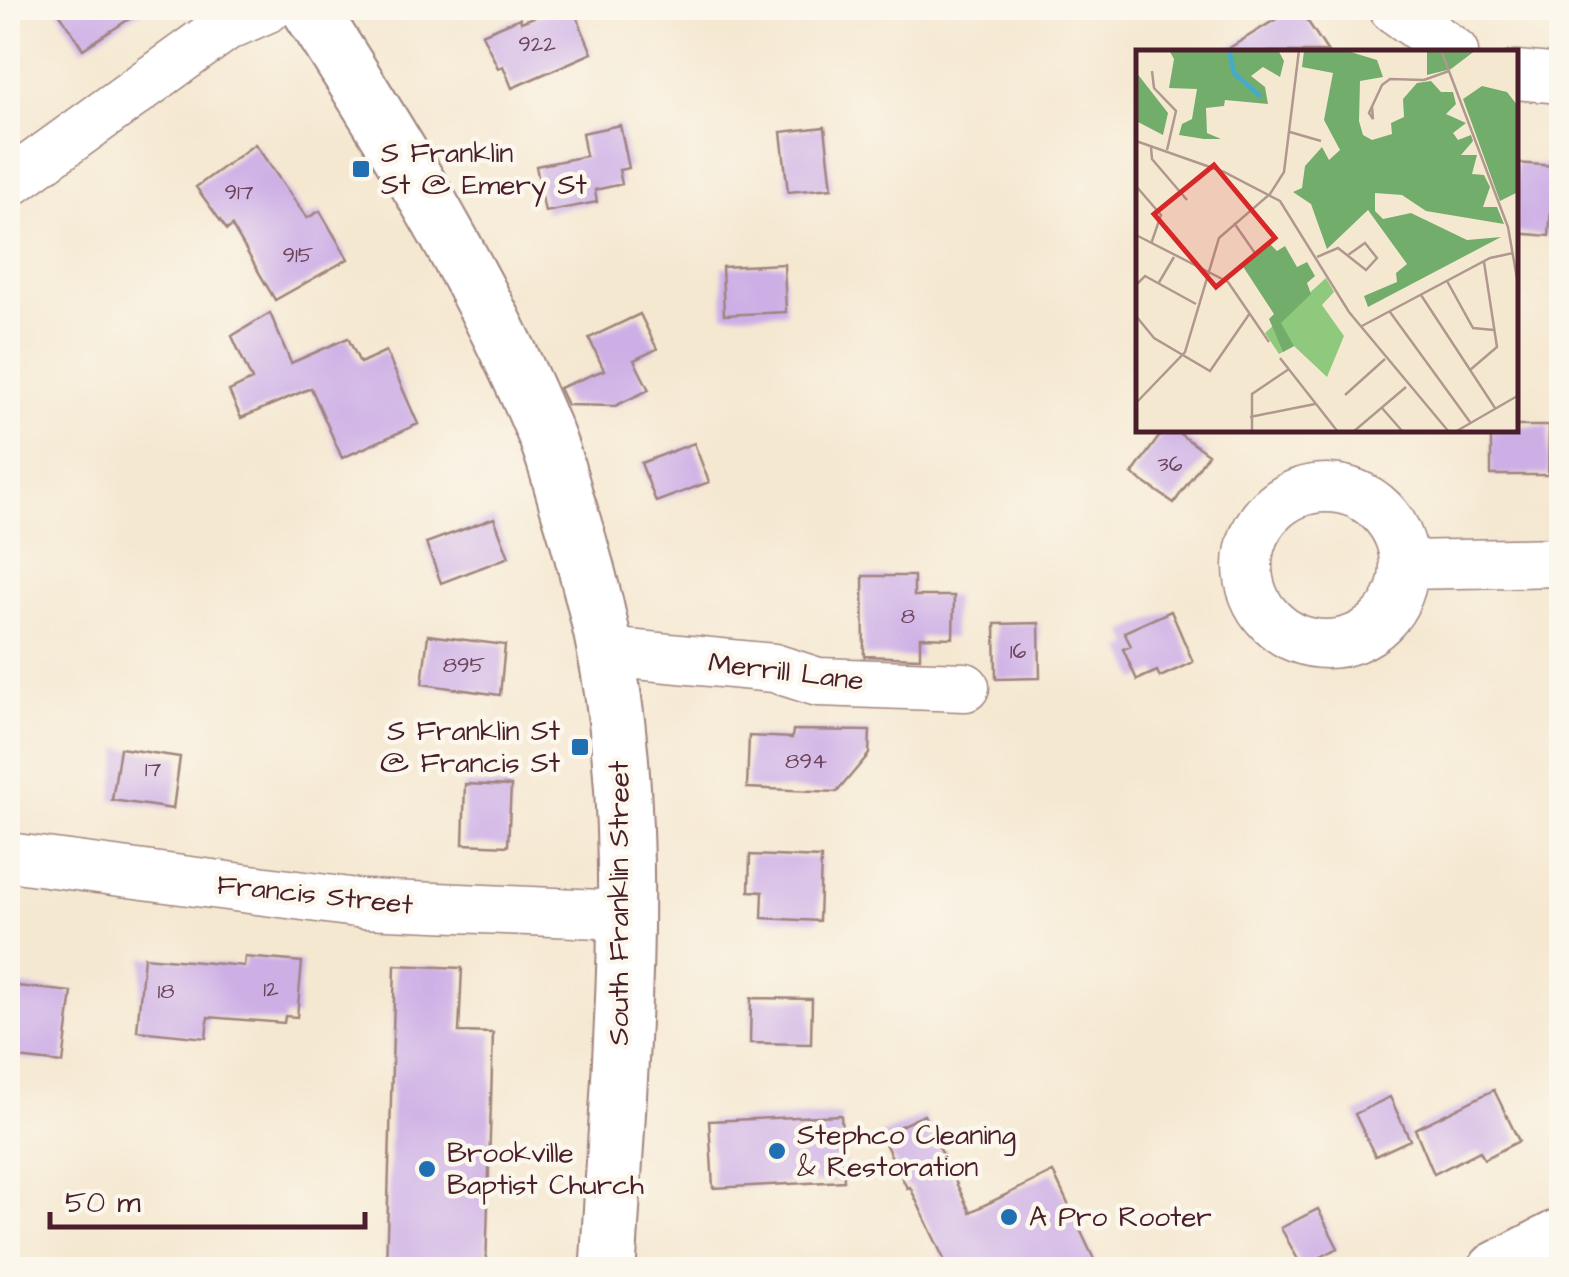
<svg xmlns="http://www.w3.org/2000/svg" width="1569" height="1277" font-family="'Architects Daughter',sans-serif">
  <style>
    .building { fill: #cdafe6 }
    .lines { fill: none; stroke-linecap: round; stroke-linejoin: round }
    .minor-casing { stroke: #a0847e; stroke-width: 51 }
    .major-casing { stroke: #a0847e; stroke-width: 59 }
    .minor { stroke: #fff; stroke-width: 48 }
    .major { stroke: #fff; stroke-width: 55 }
    .poi-dot { fill: #1f6fb2; stroke: #fbf7ec; stroke-width: 4 }
    .labels { text-anchor: middle; dominant-baseline: central; stroke-width: 9; stroke-linejoin: round; paint-order: stroke }
    .number-label { font-size: 22px; fill: #6b435a }
    .poi-label { font-size: 28px; fill: #4a1f2b; stroke: #fbf7ec; text-anchor: start }
    .street-label { font-size: 28px; fill: #4a1f2b; stroke: #fbf7ec }
    .inset-river { fill: none; stroke: #47abc7; stroke-width: 5 }
    .inset-road { fill: none; stroke: #b1988f; stroke-width: 2.5 }
    .view { fill: #d62828; fill-opacity: 0.15; stroke: #d62828; stroke-width: 5 }
    .inset-edge { fill: none; stroke: #4a1f2b; stroke-width: 5 }
  </style>
  <rect width="100%" height="100%" fill="#fbf7ec"/>
  <filter id="ink" filterUnits="userSpaceOnUse"><feTurbulence type="fractalNoise" baseFrequency=".01" numOctaves="2"/><feDisplacementMap in="SourceGraphic" scale="20" xChannelSelector="R" yChannelSelector="G"/><feConvolveMatrix kernelMatrix="1 2 1 2 8 2 1 2 1" color-interpolation-filters="sRGB"/></filter>
  <filter id="wash" filterUnits="userSpaceOnUse"><feTurbulence type="fractalNoise" baseFrequency=".0048" numOctaves="4" result="noise"/><feDisplacementMap in="SourceGraphic" scale="40" xChannelSelector="R" yChannelSelector="G"/><feGaussianBlur stdDeviation="2.25" result="paint"/><feColorMatrix in="noise" values="0 0 0 0 0 0 0 0 0 0 0 0 0 0 0 0 0 1.4 0 .05"/><feComposite in="paint" operator="in"/></filter>
  <g filter="url(#wash)">
    <rect width="100%" height="100%" fill="#f5e8d1"/>
    <g id="blocks">
      <!-- building -->
      <path class="building" d="M56,8H146L83,49Z
        M557,8H573L592,53L512,88L503,66L498,68L482,34L520,18L521,22Z
        M1294,8H1299L1328,52H1223Z
        M620,125L629,168L619,170L622,184L595,190L597,202L545,212L536,166L586,156L582,133Z
        M825,127L832,188L788,192L781,132Z
        M255,144L307,218L320,211L348,259L275,300L232,226L227,230L196,187Z
        M1516,163L1554,166L1549,236L1516,233Z
        M784,264L786,312L724,315L722,267Z
        M270,313L291,363L348,338L360,363L386,351L418,424L342,458L311,388L241,418L229,391L252,380L232,336Z
        M640,314L657,349L634,360L649,390L615,406L567,405L559,388L604,370L589,338Z
        M1516,426H1549L1548,475H1491V430H1516Z
        M1164,430H1174L1208,454L1174,503L1132,474Z
        M694,443L709,482L656,502L641,463Z
        M494,518L509,557L441,583L426,543Z
        M863,576H914V596H954L953,638L920,637V658L864,656Z
        M1171,611L1193,662L1160,677L1157,671L1137,680L1123,649L1131,646L1124,632Z
        M1039,623L1040,678L996,679L995,624Z
        M428,635L505,645L500,695L422,684Z
        M793,730L870,731L869,754L837,792L747,788L749,736L792,738Z
        M120,748L180,757L173,809L112,800Z
        M465,784L511,786L508,846L463,844Z
        M750,855L821,858L819,921L762,918L763,892L749,891Z
        M144,957L244,966L245,957L302,962L297,1017L285,1016L284,1023L208,1017L206,1038L137,1031Z
        M395,965L462,968L459,1032L493,1033L486,1270L386,1268Z
        M17,986L72,992L63,1063L8,1057Z
        M751,998L812,999L811,1044L750,1043Z
        M1494,1090L1519,1141L1484,1159L1480,1151L1434,1174L1415,1129Z
        M1390,1097L1410,1140L1375,1156L1355,1114Z
        M841,1115L844,1181L713,1188L709,1121Z
        M924,1115L970,1212L1053,1172L1099,1270H949L910,1187L907,1188L881,1135Z
        M1318,1209L1338,1248L1302,1267L1281,1228Z"/>
    </g>
  </g>
  <g filter="url(#ink)">
    <use href="#blocks" fill-opacity="0" stroke="#a0847e" stroke-width="2.5"/>
    <g class="lines">
      <defs>
        <path id="minor" d="M1393,8L1454,52
          M1516,75L1562,79
          M8,184L225,27L268,8
          M1248 566a78 78 0 1 1 156 0a78 78 0 1 1-156 0Z
          M1404,565L1562,562
          M606,652L774,668L818,682L965,687
          M8,857L364,904L625,915"/>
        <path id="major" d="M309,8C396,144 482,282 544,431C554,454 560,479 567,503C593,585 613,669 620,755C635,925 617,1099 608,1270
          M1496,1270L1562,1236"/>
      </defs>
      <!-- minor casing -->
      <use href="#minor" class="minor-casing"/>
      <!-- major casing -->
      <use href="#major" class="major-casing"/>
      <!-- minor -->
      <use href="#minor" class="minor"/>
      <!-- major -->
      <use href="#major" class="major"/>
    </g>
  </g>
  <!-- markers -->
  <g class="poi-dot">
    <rect x="351" y="159" width="20" height="20" rx="5"/>
    <rect x="570" y="737" width="20" height="20" rx="5"/>
    <circle cx="777" cy="1151" r="10"/>
    <circle cx="427" cy="1169" r="10"/>
    <circle cx="1009" cy="1217" r="10"/>
  </g>
  <g class="labels">
    <!-- number labels -->
    <g class="number-label">
      <text x="537" y="44">922</text>
      <text x="239" y="192">917</text>
      <text x="298" y="255">915</text>
      <text x="1170" y="464">36</text>
      <text x="908" y="616">8</text>
      <text x="1018" y="651">16</text>
      <text x="464" y="665">895</text>
      <text x="806" y="761">894</text>
      <text x="153" y="769">17</text>
      <text x="271" y="989">12</text>
      <text x="166" y="991">18</text>
    </g>
    <!-- poi labels -->
    <g class="poi-label">
      <text x="381" y="153">S Franklin<tspan x="381" dy="32">St @ Emery St</tspan></text>
      <text x="560" y="731" text-anchor="end">S Franklin St<tspan x="560" dy="32">@ Francis St</tspan></text>
      <text x="797" y="1135">Stephco Cleaning<tspan x="797" dy="32">&amp; Restoration</tspan></text>
      <text x="447" y="1153">Brookville<tspan x="447" dy="32">Baptist Church</tspan></text>
      <text x="1029" y="1217">A Pro Rooter</text>
    </g>
    <!-- street labels -->
    <g class="street-label">
      <text transform="translate(786 672) rotate(7)">Merrill Lane</text>
      <text transform="translate(315 895) rotate(6)">Francis Street</text>
      <text transform="translate(619 903) rotate(-90)">South Franklin Street</text>
    </g>
  </g>
  <!-- overview -->
  <g transform="translate(1136 50)">
    <rect width="382" height="382" fill="#f5e8d1"/>
    <path d="M190,228L198,242L186,255L208,286L191,327L158,296L143,304L129,283Z" fill="#8fc97d"/>
    <path d="M33,0H142L148,11L144,27L127,17L115,26L129,37L132,54L89,50L88,56L70,58L71,83L85,89H68L43,85L46,74L56,69L61,39L33,38L38,9ZM208,0L241,10L247,27L224,31L223,71L227,85L236,90L256,84L255,73L268,67L267,49L281,33L295,31L305,42H317L320,54L310,64L330,73L317,83L322,90L335,85L337,91L325,105H341L336,124L348,125L354,137L347,157H361L368,174L290,161L266,145L239,143V161L247,169L275,163L331,190L365,187L232,257L228,246L261,232L260,223L271,214L232,160L191,199L175,154L157,142L166,138L169,116L186,97L193,110L204,100L188,70L197,23L166,17L168,1ZM291,0H340L315,19L291,25ZM0,22L32,63L27,85L0,71ZM346,36L371,42L382,56V142L364,151L327,49ZM134,194L141,201L149,196L161,217L171,212L179,226L171,233L175,244L145,273L158,296L147,302L133,269L138,264L106,215Z" fill="#73ad6c"/>
    <path class="inset-river" d="M93,0L98,23L125,47"/>
    <path class="inset-road" d="M305,0L372,177L383,240M16,21L18,38L40,61L31,100M236,57L237,69L233,63L246,35L254,29L288,30L313,21M154,82L185,91M0,91L88,122L144,151L213,262L313,382M15,97L16,109L51,150M0,136L25,165L15,194M98,173L121,206M0,185L92,232L133,292M181,207L202,198L230,220L241,208L229,193L212,205M311,231L337,278L358,280M22,234L38,207M0,235L9,226L60,254M285,245L359,358M254,262L334,372M0,266L18,288L74,321L114,263M224,277L354,208L377,203M144,308L202,382M334,320L361,297L348,212M209,345L249,309M0,353L49,302L83,188L134,144L148,122L163,0M246,358L267,382M114,367L179,354M116,382V344L153,319M217,382L270,337M319,382L383,345"/>
    <path class="view" d="M78,115L139,188L80,237L18,164Z"/>
    <rect width="382" height="382" class="inset-edge"/>
  </g>
  <!-- margin -->
  <rect width="1569" height="1277" fill="none" stroke="#fbf7ec" stroke-width="40"/>
  <!-- scale -->
  <path d="M50 1212v15h315v-15" fill="none" stroke="#4a1f2b" stroke-width="5"/>
  <text x="65" y="1212" font-size="30" fill="#4a1f2b" stroke="#fbf7ec" stroke-width="8" paint-order="stroke">50 m</text>
</svg>
